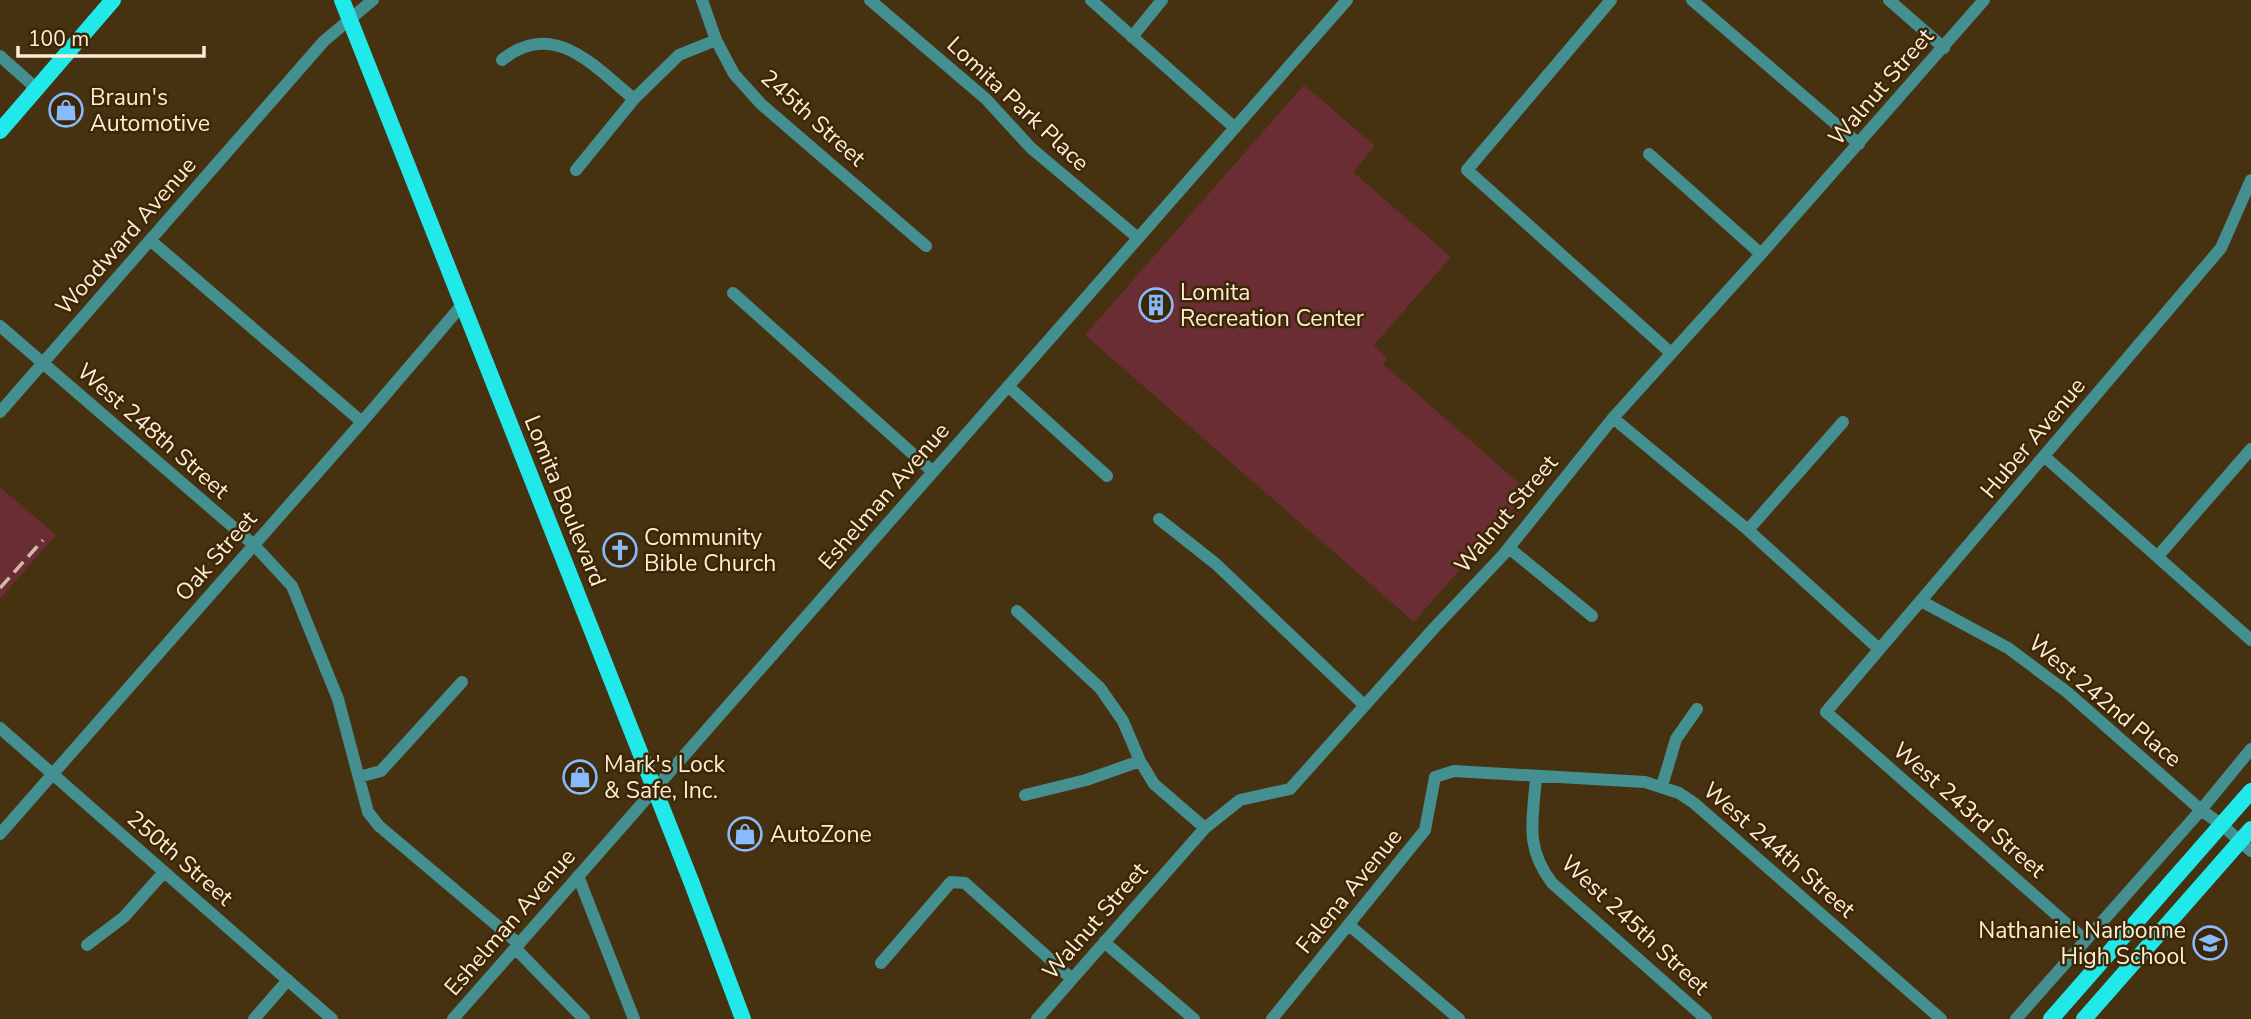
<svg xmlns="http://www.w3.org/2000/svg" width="2251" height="1019" font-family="'Nunito Sans',sans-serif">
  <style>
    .green { fill: #6b2d34 }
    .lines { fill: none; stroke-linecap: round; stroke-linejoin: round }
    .minor { stroke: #448f90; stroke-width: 12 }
    .major { stroke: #21e9ea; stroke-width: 16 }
    .rail { stroke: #cebba1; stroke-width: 3.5; stroke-dasharray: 14 7; stroke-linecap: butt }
    .labels { text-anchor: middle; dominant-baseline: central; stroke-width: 5; stroke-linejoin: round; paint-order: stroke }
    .street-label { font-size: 23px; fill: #feecd4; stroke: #3b2706 }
    .poi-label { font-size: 23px; fill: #feecd4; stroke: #3b2706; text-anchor: start }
  </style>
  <rect width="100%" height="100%" fill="#463111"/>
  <!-- green -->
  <path class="green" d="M1304,85L1375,146L1353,172L1451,257L1374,345L1387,358L1383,364L1528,491L1414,622L1085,335Z
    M0,487L56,535L0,599Z"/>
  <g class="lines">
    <!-- minor -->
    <path class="minor" d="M702,0L716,40L734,74L761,104L926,246
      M870,0L986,99L1031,148L1138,238
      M1091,0L1235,128
      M1611,0L1467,170L1671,353
      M1692,0L1859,144
      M1889,0L1944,48
      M1132,37L1162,0
      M0,56L37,89
      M502,60C553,18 594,66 634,99
      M1649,154L1761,254
      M576,170L634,99L679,55L716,40
      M150,240L362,422
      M733,293L933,472
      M0,326L254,545L292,586L338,699L368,812L379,826L519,944
      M1008,386L1107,476
      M0,412L324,41L373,0
      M1613,418L1748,530L1879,649
      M2045,457L2251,640
      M1159,519L1216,564L1364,705
      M1748,530L1843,422
      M1509,548L1592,616
      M2158,556L2251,449
      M1921,601L2008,648L2067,692L2201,810L2222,825L2251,851
      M1017,611L1100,688L1123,721L1140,761L1154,784L1205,828
      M0,728L332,1019
      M359,777L381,771L462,682
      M1536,777C1533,820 1524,846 1552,883L1706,1019
      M1662,786L1676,739L1697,709
      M1025,795L1086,780L1140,761
      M0,834L362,422L462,305
      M578,876L634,1019
      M1349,925L1459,1019
      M2085,940L1826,712L2221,248L2251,180
      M1104,942L1194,1019
      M87,945L124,917L164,872
      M515,948L584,1019
      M881,963L951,882L965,883L1072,979
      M254,1019L288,980
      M453,1019L1347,0
      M1037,1019L1205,828L1240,800L1290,789L1435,627L1503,555L1613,418L1761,254L1984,0
      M1272,1019L1425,830L1435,777L1454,771L1645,782L1679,793L1694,803L1941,1019
      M2016,1019L2201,810L2251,749"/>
    <!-- major -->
    <path class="major" d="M342,0L691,881L743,1019
      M0,131L113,0
      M2051,1019L2251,791
      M2084,1019L2251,829"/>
    <!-- rail -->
    <path class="rail" d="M0,588L43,540"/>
  </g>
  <!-- icons -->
  <defs>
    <symbol id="shop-ring" viewBox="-11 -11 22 22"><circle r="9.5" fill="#3b2706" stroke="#88bafc" stroke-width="1.5"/><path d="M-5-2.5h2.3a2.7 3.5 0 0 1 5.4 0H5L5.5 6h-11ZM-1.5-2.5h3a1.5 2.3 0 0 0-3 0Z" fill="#88bafc"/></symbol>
    <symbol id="building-ring" viewBox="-11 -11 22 22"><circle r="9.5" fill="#3b2706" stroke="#88bafc" stroke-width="1.5"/><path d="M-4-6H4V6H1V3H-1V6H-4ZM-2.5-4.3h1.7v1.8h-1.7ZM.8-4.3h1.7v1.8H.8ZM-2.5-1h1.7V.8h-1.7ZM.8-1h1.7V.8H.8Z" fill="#88bafc"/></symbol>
    <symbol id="church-ring" viewBox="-11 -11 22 22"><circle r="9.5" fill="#3b2706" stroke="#88bafc" stroke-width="1.5"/><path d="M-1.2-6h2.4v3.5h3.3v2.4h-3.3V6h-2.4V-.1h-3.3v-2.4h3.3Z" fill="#88bafc"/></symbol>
    <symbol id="school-ring" viewBox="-11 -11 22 22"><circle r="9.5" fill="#3b2706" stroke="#88bafc" stroke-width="1.5"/><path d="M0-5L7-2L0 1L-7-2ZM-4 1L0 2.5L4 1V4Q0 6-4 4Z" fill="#88bafc"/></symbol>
  </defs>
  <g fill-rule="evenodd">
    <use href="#shop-ring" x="47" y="91" width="38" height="38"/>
    <use href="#building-ring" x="1137" y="286" width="38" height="38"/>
    <use href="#church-ring" x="601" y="531" width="38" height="38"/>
    <use href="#shop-ring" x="561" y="758" width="38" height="38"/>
    <use href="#shop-ring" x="726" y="815" width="38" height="38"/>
    <use href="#school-ring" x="2191" y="924" width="38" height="38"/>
  </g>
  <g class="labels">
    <!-- street labels -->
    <g class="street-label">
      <text transform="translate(1881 87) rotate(-49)">Walnut Street</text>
      <text transform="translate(1018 104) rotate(43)">Lomita Park Place</text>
      <text transform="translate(813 118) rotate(42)">245th Street</text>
      <text transform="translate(126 236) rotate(-49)">Woodward Avenue</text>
      <text transform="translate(153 431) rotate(41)">West 248th Street</text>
      <text transform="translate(2033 438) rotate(-50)">Huber Avenue</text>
      <text transform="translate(884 496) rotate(-49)">Eshelman Avenue</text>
      <text transform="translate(565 501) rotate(68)">Lomita Boulevard</text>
      <text transform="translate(1506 514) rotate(-50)">Walnut Street</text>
      <text transform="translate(216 556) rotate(-49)">Oak Street</text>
      <text transform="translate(2105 701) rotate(40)">West 242nd Place</text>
      <text transform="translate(1969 810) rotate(41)">West 243rd Street</text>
      <text transform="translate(1779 850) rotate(41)">West 244th Street</text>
      <text transform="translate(180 858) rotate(41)">250th Street</text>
      <text transform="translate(1349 891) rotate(-51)">Falena Avenue</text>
      <text transform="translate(1095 921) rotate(-49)">Walnut Street</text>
      <text transform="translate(510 922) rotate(-49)">Eshelman Avenue</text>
      <text transform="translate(1635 925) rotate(43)">West 245th Street</text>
    </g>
    <!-- poi labels -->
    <g class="poi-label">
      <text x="90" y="97">Braun's<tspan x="90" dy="26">Automotive</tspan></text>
      <text x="1180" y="292">Lomita<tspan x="1180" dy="26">Recreation Center</tspan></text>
      <text x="644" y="537">Community<tspan x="644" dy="26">Bible Church</tspan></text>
      <text x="604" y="764">Mark's Lock<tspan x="604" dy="26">&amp; Safe, Inc.</tspan></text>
      <text x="770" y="834">AutoZone</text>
      <text x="2186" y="930" text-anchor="end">Nathaniel Narbonne<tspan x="2186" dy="26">High School</tspan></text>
    </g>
  </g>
  <!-- scale -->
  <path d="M18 46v10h186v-10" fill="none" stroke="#feecd4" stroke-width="3.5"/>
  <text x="28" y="46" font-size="21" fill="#feecd4" stroke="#3b2706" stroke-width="5" paint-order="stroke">100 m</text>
</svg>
